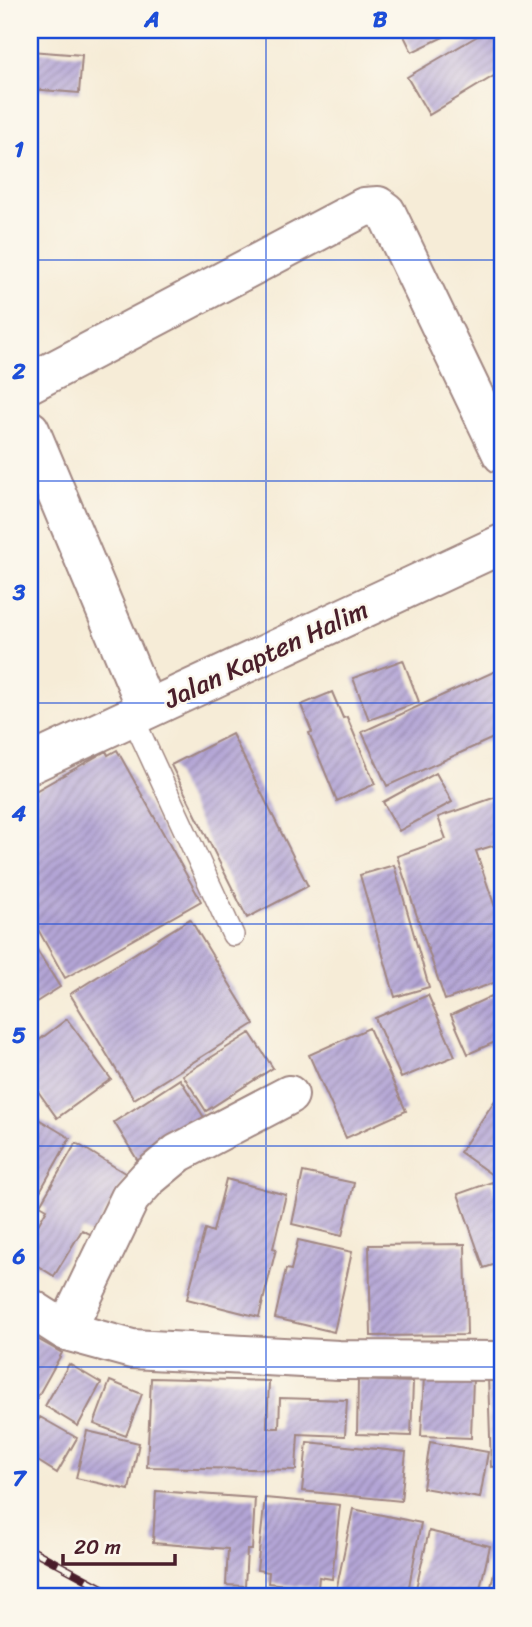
<svg xmlns="http://www.w3.org/2000/svg" width="532" height="1627" font-family="Sriracha,sans-serif">
  <style>
    .building { fill: url(#building-hatch) }
    .lines { fill: none; stroke-linecap: round; stroke-linejoin: round }
    .service-casing { stroke: #a08681; stroke-width: 24 }
    .minor-casing { stroke: #a08681; stroke-width: 42 }
    .primary-casing { stroke: #a08681; stroke-width: 42 }
    .service { stroke: #fff; stroke-width: 21 }
    .minor { stroke: #fff; stroke-width: 38 }
    .primary { stroke: #fff; stroke-width: 38 }
    .rail-casing { stroke: #4a1f2b; stroke-width: 8 }
    .rail { stroke: #fbf7ec; stroke-width: 5; stroke-dasharray: 16; stroke-linecap: butt }
    .grid { fill: none; stroke: #1d4ed8; stroke-width: 2; stroke-opacity: 0.55 }
    .labels { text-anchor: middle; dominant-baseline: central; stroke-width: 5; stroke-linejoin: round; paint-order: stroke }
    .street-label { font-size: 26px; fill: #4a1f2b; stroke: #fbf7ec }
    .neatline { fill: none; stroke: #1d4ed8; stroke-width: 2.5 }
    .grid-label { font-size: 23px; text-anchor: middle; font-weight: bold; fill: #1d4ed8 }
  </style>
  <defs>
    <pattern id="building-hatch" width="6" height="6" patternUnits="userSpaceOnUse" patternTransform="scale(1.75)"><rect width="6" height="6" fill="#b3a5d6"/><path d="M-1 1l2-2M0 6l6-6M5 7l2-2" fill="none" stroke="#9486ae"/></pattern>
  </defs>
  <rect width="100%" height="100%" fill="#fbf7ec"/>
  <filter id="ink" filterUnits="userSpaceOnUse"><feTurbulence type="fractalNoise" baseFrequency=".0143" numOctaves="2"/><feDisplacementMap in="SourceGraphic" scale="14" xChannelSelector="R" yChannelSelector="G"/><feConvolveMatrix kernelMatrix="1 2 1 2 8 2 1 2 1" color-interpolation-filters="sRGB"/></filter>
  <filter id="wash" filterUnits="userSpaceOnUse"><feTurbulence type="fractalNoise" baseFrequency=".00686" numOctaves="4" result="noise"/><feDisplacementMap in="SourceGraphic" scale="28" xChannelSelector="R" yChannelSelector="G"/><feGaussianBlur stdDeviation="1.57" result="paint"/><feColorMatrix in="noise" values="0 0 0 0 0 0 0 0 0 0 0 0 0 0 0 0 0 1.4 0 .05"/><feComposite in="paint" operator="in"/></filter>
  <g filter="url(#wash)">
    <rect width="100%" height="100%" fill="#f6ecd7"/>
    <g id="blocks">
      <!-- building -->
      <path class="building" d="M401,30H458L412,52Z
        M488,30H502V71L429,115L407,77Z
        M30,51L82,55L79,93L30,89Z
        M403,660L419,702L369,720L353,678Z
        M502,668V734L387,786L362,732Z
        M332,692L343,718L347,717L375,784L337,801L309,733L312,732L301,705Z
        M232,734L308,886L247,918L171,765Z
        M117,750L201,901L65,978L30,915V804L36,801L32,793L106,751L108,755Z
        M436,773L452,802L399,831L383,802Z
        M496,797L502,816V843L476,851L502,928V980L445,1000L397,856L446,839L438,817Z
        M394,865L429,987L395,997L360,875Z
        M190,919L254,1024L134,1099L70,994Z
        M30,939L60,987L30,1006Z
        M502,991V1039L468,1054L451,1015Z
        M428,995L455,1056L401,1078L375,1018Z
        M67,1019L111,1079L57,1118L30,1080V1047Z
        M369,1028L406,1111L346,1138L309,1055Z
        M250,1033L273,1068L206,1111L183,1075Z
        M180,1079L205,1119L138,1161L114,1122Z
        M502,1090V1182L460,1152Z
        M30,1114L70,1138L30,1209Z
        M76,1143L128,1175L92,1235L82,1230L54,1276L30,1261V1239L47,1209L40,1205Z
        M303,1172L354,1183L342,1236L292,1224Z
        M226,1179L286,1195L273,1248L276,1249L259,1317L187,1299L205,1229L213,1232Z
        M492,1182L502,1210V1262L484,1268L458,1194Z
        M298,1240L352,1252L334,1332L275,1318L286,1269L291,1270Z
        M465,1244L467,1335L371,1336L369,1245Z
        M30,1335L62,1353L33,1405L30,1403Z
        M69,1364L101,1383L78,1426L45,1406Z
        M424,1376L473,1377L471,1438L421,1436Z
        M488,1376H502V1466L491,1467Z
        M151,1378L269,1381L267,1428H279L280,1398L347,1400L345,1436L298,1434L296,1470L147,1467Z
        M358,1380L413,1382L411,1436L357,1434Z
        M110,1381L142,1394L126,1436L94,1424Z
        M40,1417L77,1438L57,1473L30,1456V1436Z
        M87,1431L139,1443L129,1490L76,1478Z
        M307,1442L406,1452L401,1501L302,1491Z
        M430,1442L488,1452L480,1498L423,1488Z
        M156,1491L255,1498L252,1550H247L245,1586L226,1585L228,1549L153,1543Z
        M265,1498L340,1505L332,1579L319,1577L318,1588L268,1583L269,1572L257,1570Z
        M353,1509L421,1523L407,1597H365L336,1591Z
        M429,1531L490,1546L478,1597H414Z
        M501,1537H502V1594L490,1592Z"/>
    </g>
  </g>
  <g filter="url(#ink)">
    <use href="#blocks" fill-opacity="0" stroke="#a08681" stroke-width="2"/>
    <g class="lines">
      <defs>
        <path id="service" d="M132,716L233,935"/>
        <path id="minor" d="M30,383L364,207L378,206L386,212L502,454
          M30,430L147,709
          M30,1308L66,1331L132,1349L339,1360L502,1361
          M66,1331L130,1198L148,1178L178,1153L289,1095"/>
        <path id="primary" d="M30,764L502,544"/>
      </defs>
      <!-- service casing -->
      <use href="#service" class="service-casing"/>
      <!-- minor casing -->
      <use href="#minor" class="minor-casing"/>
      <!-- primary casing -->
      <use href="#primary" class="primary-casing"/>
      <!-- service -->
      <use href="#service" class="service"/>
      <!-- minor -->
      <use href="#minor" class="minor"/>
      <!-- primary -->
      <use href="#primary" class="primary"/>
      <defs>
        <path id="rail" d="M30,1549L119,1597"/>
      </defs>
      <!-- rail casing -->
      <use href="#rail" class="rail-casing"/>
      <!-- rail -->
      <use href="#rail" class="rail"/>
    </g>
  </g>
  <!-- grid -->
  <path class="grid" d="M266,30V1597M30,260H502M30,481H502M30,703H502M30,924H502M30,1146H502M30,1367H502"/>
  <g class="labels">
    <!-- street labels -->
    <g class="street-label">
      <text transform="translate(266 654) rotate(-25)">Jalan Kapten Halim</text>
    </g>
  </g>
  <!-- margin -->
  <rect width="532" height="1627" fill="none" stroke="#fbf7ec" stroke-width="77"/>
  <!-- scale -->
  <path d="M63 1554v10h112v-10" fill="none" stroke="#4a1f2b" stroke-width="3.5"/>
  <text x="74" y="1554" font-size="21" fill="#4a1f2b" stroke="#fbf7ec" stroke-width="5" paint-order="stroke">20 m</text>
  <rect x="38" y="38" width="456" height="1550" class="neatline"/>
  <g class="grid-label">
    <text x="152" y="27">A</text>
    <text x="380" y="27">B</text>
    <text x="19" y="157">1</text>
    <text x="19" y="379">2</text>
    <text x="19" y="600">3</text>
    <text x="19" y="821">4</text>
    <text x="19" y="1043">5</text>
    <text x="19" y="1264">6</text>
    <text x="19" y="1486">7</text>
  </g>
</svg>
